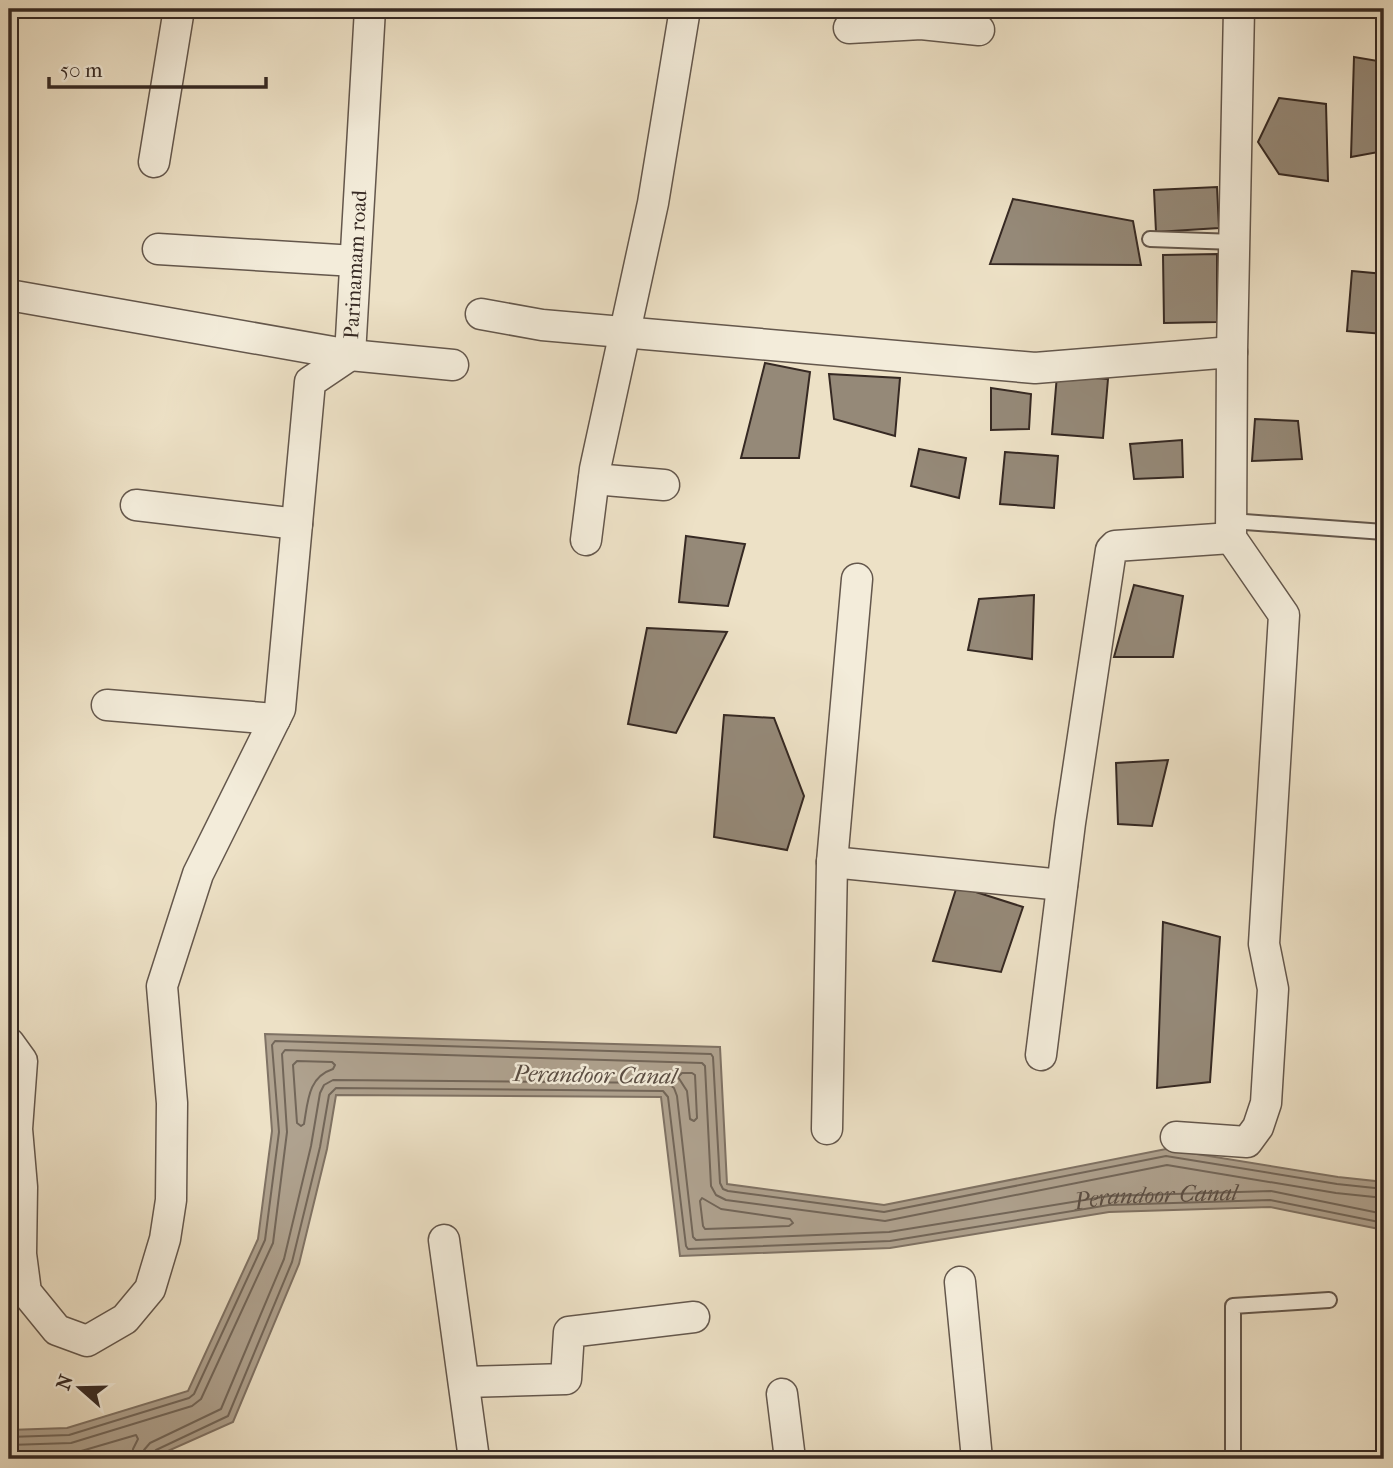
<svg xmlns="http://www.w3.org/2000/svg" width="1393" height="1468" font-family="'IM FELL French Canon',serif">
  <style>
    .water { fill: #afa28f; stroke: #7f7264; stroke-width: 2 }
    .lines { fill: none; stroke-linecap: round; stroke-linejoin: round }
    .shore { stroke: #726659; stroke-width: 2 }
    .building { fill: #958978; stroke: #362923; stroke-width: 2 }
    .service-casing { stroke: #64574c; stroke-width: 18 }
    .minor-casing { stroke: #64574c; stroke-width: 33 }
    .service { stroke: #f3ecda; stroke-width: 14 }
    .minor { stroke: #f3ecda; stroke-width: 30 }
    .labels { text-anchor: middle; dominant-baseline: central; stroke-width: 5; stroke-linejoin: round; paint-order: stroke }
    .street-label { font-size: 21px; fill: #362923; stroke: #f3ecda }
    .water-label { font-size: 23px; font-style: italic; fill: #5a4d43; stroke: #f3ecda }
  </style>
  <rect width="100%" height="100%" fill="#ede1c6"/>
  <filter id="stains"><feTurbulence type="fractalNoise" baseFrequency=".00286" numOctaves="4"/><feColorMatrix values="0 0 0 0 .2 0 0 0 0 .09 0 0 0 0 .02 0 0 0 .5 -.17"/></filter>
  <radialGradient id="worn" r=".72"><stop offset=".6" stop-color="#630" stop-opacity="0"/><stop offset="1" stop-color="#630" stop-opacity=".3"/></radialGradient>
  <!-- water -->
  <path class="water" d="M265,1034L720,1047L727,1184L884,1205L1166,1149L1338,1177L1384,1182V1230L1270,1207L1109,1212L890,1248L680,1256L661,1097L336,1095L327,1149L299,1264L233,1422L150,1459H9V1430L67,1428L188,1391L258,1239L272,1131Z"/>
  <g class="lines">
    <!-- shore -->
    <g class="shore">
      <path d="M297,1061L332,1062L335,1065L333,1069C308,1077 308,1101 304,1124L301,1126L297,1123L293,1065Z"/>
      <path d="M682,1073H692L695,1075L697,1118L694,1121L690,1119L687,1091L678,1077Z"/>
      <path d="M702,1198L721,1209L790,1219L793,1223L789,1226L705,1229L703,1226L700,1201Z"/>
      <path d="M9,1437L69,1435L189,1398L194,1394L265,1240L279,1132L272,1045L275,1041L711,1054L713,1057L720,1183L723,1189L728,1191L884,1212L1166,1156L1337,1184L1384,1189"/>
      <path d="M9,1445L71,1443L192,1406L201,1399L273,1243L287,1132L282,1054L285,1050L702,1063L705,1066L711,1186L716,1195L726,1200L885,1221L1167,1165L1336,1193L1384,1198"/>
      <path d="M9,1456L71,1454L136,1435L138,1439L133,1449L132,1459"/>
      <path id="s1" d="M142,1459L144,1450L150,1443L221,1409L284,1259L311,1146L320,1093L324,1085L333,1080L667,1083L674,1088L677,1096L693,1237L696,1240L889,1232L1109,1196L1271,1191L1384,1214"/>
      <path d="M151,1459L152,1454L156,1450L228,1416L292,1262L320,1147L329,1095L336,1088L663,1091L668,1097L686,1246L688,1249L890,1241L1109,1205L1270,1200L1384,1223"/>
    </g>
  </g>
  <!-- building -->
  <path class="building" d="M1354,57L1384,62V151L1351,157Z
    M1279,98L1326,104L1328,181L1279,174L1258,142Z
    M1217,187L1219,228L1156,232L1154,190Z
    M1013,199L1133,221L1141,265L990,264Z
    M1217,254V322L1164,323L1163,255Z
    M1352,271L1384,274V334L1347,331Z
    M765,363L810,372L799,458H741Z
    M829,374L900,378L895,436L834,419Z
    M1057,375L1108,379L1103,438L1052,434Z
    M991,388L1031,394L1029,429L991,430Z
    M1255,419L1298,421L1302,459L1252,461Z
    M1182,440L1183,477L1134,479L1130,444Z
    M919,449L966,458L959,498L911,486Z
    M1005,452L1058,456L1054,508L1000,504Z
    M686,536L745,544L728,606L679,602Z
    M1134,585L1183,596L1173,657H1114Z
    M1034,595L1032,659L968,650L979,599Z
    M647,628L727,632L676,733L628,724Z
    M724,715L774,718L804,796L787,850L714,837Z
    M1168,760L1152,826L1118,824L1116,763Z
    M957,886L1023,907L1001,972L933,961Z
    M1163,922L1220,937L1210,1082L1157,1088Z"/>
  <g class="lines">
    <defs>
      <path id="service" d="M1150,239L1235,242
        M1231,521L1384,532
        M1233,1459V1306L1329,1300"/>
      <g id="minor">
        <path d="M849,28L921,24L979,30"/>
        <path d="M154,162L179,9"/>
        <path d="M158,249L355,261"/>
        <path d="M9,295L350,355L453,365"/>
        <path d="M481,314L542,325L1035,368L1232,352"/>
        <path d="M594,479L664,485"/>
        <path d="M136,505L297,524"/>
        <path d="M586,540L595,469L653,203L685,9"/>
        <path d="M107,705L275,719"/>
        <path d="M832,862L1062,885"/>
        <path id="s2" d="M9,1043L22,1061L17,1129L22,1187L21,1254L26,1292L57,1330L87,1341L125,1319L150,1289L165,1239L171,1200L172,1103L162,986L198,874L280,709L310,382L350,355L370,9"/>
        <path d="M1041,1055L1070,823L1111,550L1115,546L1231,538"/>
        <path d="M827,1129L832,862L857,579"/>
        <path d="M1176,1137L1247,1142L1258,1127L1266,1103L1273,989L1264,944L1284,615L1231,538L1232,352L1239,9"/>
        <path d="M444,1240L474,1459"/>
        <path d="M960,1282L977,1459"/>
        <path d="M464,1382L566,1379L569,1332L694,1317"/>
        <path d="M782,1394L790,1459"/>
      </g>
    </defs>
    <!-- service casing -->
    <use href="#service" class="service-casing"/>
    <!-- minor casing -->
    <use href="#minor" class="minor-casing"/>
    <!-- service -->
    <use href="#service" class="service"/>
    <!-- minor -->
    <use href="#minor" class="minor"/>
  </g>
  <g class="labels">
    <!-- street labels -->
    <g class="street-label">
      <text stroke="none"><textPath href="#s2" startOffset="1493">Parinamam road</textPath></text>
    </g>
    <!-- water labels -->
    <g class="water-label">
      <text transform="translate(595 1075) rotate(1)">Perandoor Canal</text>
      <text stroke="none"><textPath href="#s1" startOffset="1409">Perandoor Canal</textPath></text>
    </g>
  </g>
  <!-- margin -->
  <rect width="1393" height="1468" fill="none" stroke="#ede1c6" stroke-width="35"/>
  <rect x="10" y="10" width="1372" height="1447" fill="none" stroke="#362923" stroke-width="3.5"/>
  <rect x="18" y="18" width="1358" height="1433" fill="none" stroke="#362923" stroke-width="2"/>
  <!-- north arrow -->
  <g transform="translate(80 1388) rotate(290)" stroke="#f3ecda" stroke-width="5" paint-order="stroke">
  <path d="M0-5L12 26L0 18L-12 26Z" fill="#362923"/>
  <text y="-10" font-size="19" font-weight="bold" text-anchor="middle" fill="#362923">N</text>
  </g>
  <!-- scale -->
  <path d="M49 77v10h217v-10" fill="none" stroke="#362923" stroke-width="3.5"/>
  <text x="60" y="77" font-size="21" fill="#362923" stroke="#f3ecda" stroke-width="5" paint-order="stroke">50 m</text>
  <rect width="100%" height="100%" filter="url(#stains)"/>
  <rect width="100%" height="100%" fill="url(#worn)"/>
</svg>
